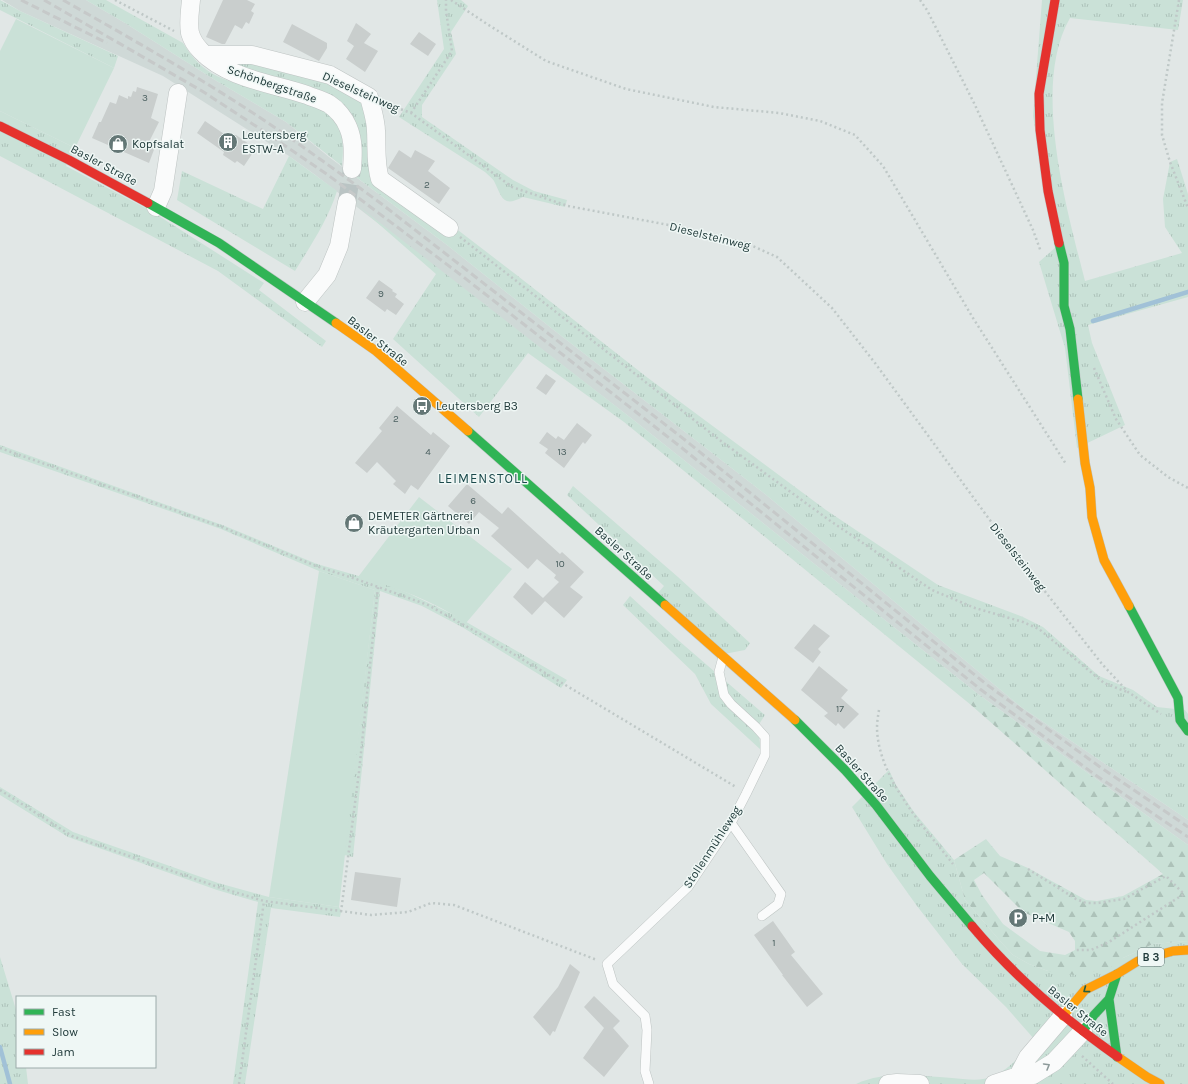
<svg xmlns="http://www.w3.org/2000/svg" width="1188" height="1084" font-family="Karla,sans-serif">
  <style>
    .built { fill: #cfd9d7 }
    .grass { fill: url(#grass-tufts) }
    .forest { fill: url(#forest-firs); fill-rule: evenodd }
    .garden { fill: #cae1d7 }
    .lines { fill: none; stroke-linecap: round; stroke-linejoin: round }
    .stream { stroke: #a1c1d7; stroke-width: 4.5 }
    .building { fill: #c9cecd }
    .street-tunnel { stroke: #bac4c4; stroke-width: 18; stroke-dasharray: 18 9; stroke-linecap: butt }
    .lane-casing { stroke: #bec4c3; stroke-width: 10 }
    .street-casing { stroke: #bec4c3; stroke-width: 19 }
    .fast-casing { stroke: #bec5c4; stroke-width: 10 }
    .slow-casing { stroke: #bec5c4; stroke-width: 10 }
    .jam-casing { stroke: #bec5c4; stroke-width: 10 }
    .path { stroke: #bfc8c7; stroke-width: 2.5; stroke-dasharray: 2 3; stroke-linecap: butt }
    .lane { stroke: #fafbfb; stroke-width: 9 }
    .street { stroke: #fafbfb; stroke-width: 18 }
    .fast { stroke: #30b455; stroke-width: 9 }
    .slow { stroke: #ff9f0a; stroke-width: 9 }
    .jam { stroke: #e5322d; stroke-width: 9 }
    .rail { stroke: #c6c9c9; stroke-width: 3; stroke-dasharray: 8 4; stroke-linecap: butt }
    .oneway { stroke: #255f42 }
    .oneway2 { stroke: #8d9a9a }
    .labels { text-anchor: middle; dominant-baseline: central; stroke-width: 3; stroke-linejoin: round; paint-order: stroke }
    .number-label { font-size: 10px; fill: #4b6060 }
    .shield { fill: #eff7f5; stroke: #5e7372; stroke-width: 1 }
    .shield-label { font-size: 11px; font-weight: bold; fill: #203a3a }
    .street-label { font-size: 12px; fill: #203a3a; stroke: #eff7f5 }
    .poi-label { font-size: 12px; fill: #203a3a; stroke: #eff7f5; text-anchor: start }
    .neighbourhood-label { font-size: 13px; letter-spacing: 1px; fill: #1c4a4c; stroke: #eff7f5 }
  </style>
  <defs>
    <pattern id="grass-tufts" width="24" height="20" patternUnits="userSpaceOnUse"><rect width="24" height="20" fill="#cae1d7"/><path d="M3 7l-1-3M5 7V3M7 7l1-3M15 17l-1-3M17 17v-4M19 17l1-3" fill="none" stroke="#adc2b9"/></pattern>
    <pattern id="forest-firs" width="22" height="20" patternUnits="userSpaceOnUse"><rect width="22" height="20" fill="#cae1d7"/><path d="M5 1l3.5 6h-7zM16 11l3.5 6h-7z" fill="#adc2b9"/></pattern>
  </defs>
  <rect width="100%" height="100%" fill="#e1e7e6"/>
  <!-- built -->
  <path class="built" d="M2,0H86L125,23L215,80L286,122L329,157L447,245L555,331L765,494L1021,707L1188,820V845L978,694L631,418L314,174L289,156L163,76L20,11Z"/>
  <!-- grass -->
  <path class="grass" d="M0,0L20,11L118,56L114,68L0,10Z
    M86,0H106L183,43C190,54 197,63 207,70C220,80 238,83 253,88C276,94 299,101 321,107C345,126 344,138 342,166L286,122L215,80L125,23Z
    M437,0H461L468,6L451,32L456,54L422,105V117L513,180L534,191L567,200L565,207L523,197C502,208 502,197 494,181C492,178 488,175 485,172L399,117L444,49Z
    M1042,0H1183L1178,30L1070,18C1031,85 1067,210 1085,281L1182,253L1165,227L1163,199L1170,162L1177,159L1188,194V297L1088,325L1092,343L1125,425L1077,448L1065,348L1039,262L1056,247L1033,116Z
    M228,60L321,76L362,103L368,115L373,165L514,273L648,378L826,510L938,585L1023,617L1043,627L1099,676L1133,690L1157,707L1185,710L1188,714V820L1021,707L765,494L555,331L447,245L356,177L342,106L326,92L249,70Z
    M0,111L75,148L66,166L151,211L264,283L259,290L326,341L322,347L218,271L0,156Z
    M289,156L337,191C328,220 311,245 295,271L177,200L182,171L263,209Z
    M357,205L631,418L978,694L971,705L624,422L528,353L479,417L393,339L436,274Z
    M0,445L225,526L317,564L383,583L408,593L456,616L567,680L561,688L462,627L422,606L380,591L353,857L344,855L375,590L319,571L221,529L0,452Z
    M573,486L678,577L750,643L745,650L724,654L658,593L664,586L567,495Z
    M630,596L678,640L765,715L756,729L759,736L761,750L711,704L695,674L623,605Z
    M889,770L896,785L914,812L954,860L965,900L1001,942L1013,955L1029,964L1048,971L1123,958L1153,944L1188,941V1084H856C886,1070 920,1076 952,1078C965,1079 981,1082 994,1076C1011,1068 1022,1053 1035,1040L1006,1007L962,964L917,906L887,864L852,807Z
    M0,787L73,832L218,883L269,897L339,907L341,912L340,917L271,908L245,1084H233L258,902L217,890L68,837L0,795Z
    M0,957L17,1013V1067H26L28,1084H0Z"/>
  <!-- forest -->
  <path class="forest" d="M978,694L1188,845V941L1153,944L1123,958L1110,968L1075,975L1048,971L1029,964L1013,955L1001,942L965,900L954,860L986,839L1000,856L1028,868L1086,900L1097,901L1123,896L1163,874L971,705ZM984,873L1023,912L1069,932L1075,941V950L1065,955L1040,951L1003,924L982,895L974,880Z"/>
  <!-- garden -->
  <path class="garden" d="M16,19L114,68L75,148L0,111V51Z
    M419,497L512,569L466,623C434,601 396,587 358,577Z
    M319,571L375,590L339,907L269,897Z"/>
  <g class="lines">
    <!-- stream -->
    <path class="stream" d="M1093,321L1188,292
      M0,1047L10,1084"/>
  </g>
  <!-- building -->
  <path class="building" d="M223,0H247L255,4L251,11L254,13L249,24L246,22L242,29L235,25L225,44H222L206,37Z
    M356,23L371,34L364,43L378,51L365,72L346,59L354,46L347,41Z
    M292,24L327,43V48L319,61L283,42Z
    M419,32L436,44L428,56L410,44Z
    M137,87L158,94L151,118L159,122L148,144L155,147L149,163L92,138L99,122H101L110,102L116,104L119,95L128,99V96L131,97L133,91L136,92Z
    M205,121L233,140L236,135L249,144L245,149L252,154L244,166L237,161L235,163L223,155L224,152L197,133Z
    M399,150L411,158L415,150L435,161L428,171L450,188L439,204L388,168Z
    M379,280L393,290L392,291L397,294L395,297L404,304L396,315L387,309L385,312L366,298Z
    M546,374L556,381L546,395L536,388Z
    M397,406L431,435L433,432L450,446L418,490L411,485L405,494L393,484L396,481L377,462L367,473L355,463L382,431L379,428Z
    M577,423L592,435L585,444L583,442L564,468L545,453L548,449L539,443L547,432L556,439L558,436L564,440Z
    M467,484L502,514L508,507L560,554L562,552L584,572L570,587L583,597L564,618L545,601L532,615L513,597L525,582L543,598L559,582L554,578L556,575L537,559L528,569L491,536L499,528L479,512L469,524L448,506Z
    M814,624L830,636L818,649L821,652L813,663L794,648Z
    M819,666L848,690L841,698L859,714L844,729L838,723L836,726L824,716L828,713L801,690Z
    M355,872L401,878L397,907L351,900Z
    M773,921L795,952L791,955L823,994L807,1007L782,975H783L754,935Z
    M570,964L580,972L555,1032L553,1031L550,1036L533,1017L558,987Z
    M594,996L620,1021L613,1028L629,1046L604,1077L583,1058L604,1028L584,1007Z"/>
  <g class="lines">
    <!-- street-tunnel -->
    <path class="street-tunnel" d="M347,202L352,169"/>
    <defs>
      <path id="lane" d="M731,823L781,894L778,904L762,916
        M649,1084L645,1071L647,1030L645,1016L613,984L607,964L688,887L731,823L746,794L765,755V737L756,727L731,704L724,695L719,672L723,657"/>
      <path id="street" d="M191,0C190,11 188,22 190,33C192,40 196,46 201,51C228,79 272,83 307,95C314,98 322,100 329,104C337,109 345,119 348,127C354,141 353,155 352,169
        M205,55H252L330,75L369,97C372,109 376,120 376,131C377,147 375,163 380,179L449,228
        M156,207L163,191L178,93
        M305,302L327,275L339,246L347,202
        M1018,1076L1028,1057L1063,1016
        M888,1084L897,1083L920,1084
        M994,1084L1018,1076L1033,1075L1054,1062L1083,1031"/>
      <path id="fast" d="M148,203L219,243L336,323
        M1059,243L1064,263V306L1070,329L1078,399
        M468,431L665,605
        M1129,606L1178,698L1180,720L1188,731
        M795,720L845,770L876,805L930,876L972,926
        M1117,974L1109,999L1117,1057
        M1083,1031L1094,1015L1109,999"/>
      <path id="slow" d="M336,323L376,351L468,431
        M1078,399L1085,463L1090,488L1092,517L1104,560L1129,606
        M665,605L795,720
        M1063,1016L1085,990L1117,974L1138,961L1173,951L1188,950
        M1118,1057L1147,1077L1160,1084"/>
      <path id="jam" d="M1055,0L1039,94L1040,130L1048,191L1059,243
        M0,126L69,160L148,203
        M972,926C1014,976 1064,1019 1118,1057"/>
    </defs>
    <!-- lane casing -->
    <use href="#lane" class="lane-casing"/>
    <!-- street casing -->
    <use href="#street" class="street-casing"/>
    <!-- fast casing -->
    <use href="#fast" class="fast-casing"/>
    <!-- slow casing -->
    <use href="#slow" class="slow-casing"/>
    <!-- jam casing -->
    <use href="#jam" class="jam-casing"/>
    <!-- path -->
    <path class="path" d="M115,0L174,31
      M451,0L487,24L546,61L626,89L714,107L779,113L820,121L855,135L883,166L973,318L1066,464
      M920,0L927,10L974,103L1033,230L1041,252
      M1179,0L1162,103V135L1170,162L1188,208
      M387,104L411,113L512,187L568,206L674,226L746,243L777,257L832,308L875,363L1003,538L1102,664L1128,692L1161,714
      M411,113L452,51L446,11V0
      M460,237L721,441L829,520L932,590L975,608L1023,622L1039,629L1104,683L1127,692
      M1094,368L1116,419L1140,455L1168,477L1188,488
      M0,448L222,527L316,566L356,579L428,605L480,634L736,787
      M879,710C878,716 877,722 877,728C878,778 924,827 953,864
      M0,790L72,836L218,887L264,901L371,915L408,912L431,903L454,905L597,960
      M1028,869L1076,899L1086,903H1098L1124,899L1166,876L1184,894L1109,942L1091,950H1075
      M341,912L359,772L378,587
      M1082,1056L1113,1084
      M239,1084L264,901"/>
    <!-- lane -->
    <use href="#lane" class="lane"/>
    <!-- street -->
    <use href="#street" class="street"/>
    <!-- fast -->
    <use href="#fast" class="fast"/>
    <!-- slow -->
    <use href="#slow" class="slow"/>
    <!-- jam -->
    <use href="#jam" class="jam"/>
    <!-- rail -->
    <path class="rail" d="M21,0L107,43
      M44,0L202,91L268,134L328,175L457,272L682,448L980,689L1094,774L1188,837
      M63,0C128,37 194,74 256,115C300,144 341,174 383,205L685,440L986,684L1100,767L1188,827"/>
  </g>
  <!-- one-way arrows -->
  <defs><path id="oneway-chevron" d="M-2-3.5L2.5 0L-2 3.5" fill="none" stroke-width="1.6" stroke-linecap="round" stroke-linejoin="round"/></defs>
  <use class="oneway" href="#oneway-chevron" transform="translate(1086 990) rotate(143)"/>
  <use class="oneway2" href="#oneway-chevron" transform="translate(1047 1066) rotate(-30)"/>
  <!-- icons -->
  <defs>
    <symbol id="building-disc" viewBox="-11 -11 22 22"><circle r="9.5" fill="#647776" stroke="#eff7f5"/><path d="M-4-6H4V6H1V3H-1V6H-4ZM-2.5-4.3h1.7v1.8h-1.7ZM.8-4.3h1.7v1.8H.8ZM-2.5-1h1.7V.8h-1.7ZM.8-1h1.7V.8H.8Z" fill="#fff"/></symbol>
    <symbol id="shop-disc" viewBox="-11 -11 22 22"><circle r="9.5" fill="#647776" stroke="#eff7f5"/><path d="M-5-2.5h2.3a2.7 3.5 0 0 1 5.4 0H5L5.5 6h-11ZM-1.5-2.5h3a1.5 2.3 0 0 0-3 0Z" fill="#fff"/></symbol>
    <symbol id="bus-disc" viewBox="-11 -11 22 22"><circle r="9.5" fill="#647776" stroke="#eff7f5"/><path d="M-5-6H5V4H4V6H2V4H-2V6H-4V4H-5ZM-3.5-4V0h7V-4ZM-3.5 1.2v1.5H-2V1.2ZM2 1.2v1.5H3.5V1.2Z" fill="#fff"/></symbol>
    <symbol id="parking-disc" viewBox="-11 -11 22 22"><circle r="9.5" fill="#647776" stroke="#eff7f5"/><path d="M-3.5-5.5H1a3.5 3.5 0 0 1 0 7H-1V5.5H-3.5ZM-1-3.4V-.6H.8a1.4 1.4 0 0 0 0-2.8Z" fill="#fff"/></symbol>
  </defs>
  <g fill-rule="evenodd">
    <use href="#building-disc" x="217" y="131" width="22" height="22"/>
    <use href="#shop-disc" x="107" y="133" width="22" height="22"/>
    <use href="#bus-disc" x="411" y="395" width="22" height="22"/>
    <use href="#shop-disc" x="343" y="512" width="22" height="22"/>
    <use href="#parking-disc" x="1007" y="907" width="22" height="22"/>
  </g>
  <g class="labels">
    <!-- number labels -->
    <g class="number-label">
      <text x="145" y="98">3</text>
      <text x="427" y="185">2</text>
      <text x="381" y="294">9</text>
      <text x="396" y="419">2</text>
      <text x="428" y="452">4</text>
      <text x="562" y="452">13</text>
      <text x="473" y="501">6</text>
      <text x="560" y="564">10</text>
      <text x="840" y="709">17</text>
      <text x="774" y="943">1</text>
    </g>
    <!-- shield labels -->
    <rect class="shield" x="1138" y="948" width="26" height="18" rx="3"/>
    <g class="shield-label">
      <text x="1151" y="957">B 3</text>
    </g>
    <!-- street labels -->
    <g class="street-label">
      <text transform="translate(272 84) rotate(19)">Schönbergstraße</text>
      <text transform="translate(361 92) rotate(24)">Dieselsteinweg</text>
      <text transform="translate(104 165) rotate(28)">Basler Straße</text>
      <text transform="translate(710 236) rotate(14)">Dieselsteinweg</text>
      <text transform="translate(378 341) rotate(38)">Basler Straße</text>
      <text transform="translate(624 553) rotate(42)">Basler Straße</text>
      <text transform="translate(1018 557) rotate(52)">Dieselsteinweg</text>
      <text transform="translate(862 773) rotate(48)">Basler Straße</text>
      <text transform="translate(712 847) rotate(-57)">Stollenmühleweg</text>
      <text transform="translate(1078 1011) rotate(39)">Basler Straße</text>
    </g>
    <!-- poi labels -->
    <g class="poi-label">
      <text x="242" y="135">Leutersberg<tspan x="242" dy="14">ESTW-A</tspan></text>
      <text x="132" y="144">Kopfsalat</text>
      <text x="436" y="406">Leutersberg B3</text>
      <text x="368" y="516">DEMETER Gärtnerei<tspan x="368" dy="14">Kräutergarten Urban</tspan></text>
      <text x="1032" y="918">P+M</text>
    </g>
    <!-- neighbourhood labels -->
    <g class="neighbourhood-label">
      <text x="483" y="478">LEIMENSTOLL</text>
    </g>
  </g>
  <!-- legend -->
  <rect x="16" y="996" width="140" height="72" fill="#eff7f5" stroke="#9cabaa"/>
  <rect x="24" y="1009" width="20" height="6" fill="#30b455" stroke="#9cabaa"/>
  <text x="52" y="1016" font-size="12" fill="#203a3a">Fast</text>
  <rect x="24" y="1029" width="20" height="6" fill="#ff9f0a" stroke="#9cabaa"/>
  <text x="52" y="1036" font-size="12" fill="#203a3a">Slow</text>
  <rect x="24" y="1049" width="20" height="6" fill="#e5322d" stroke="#9cabaa"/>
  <text x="52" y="1056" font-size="12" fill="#203a3a">Jam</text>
</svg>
